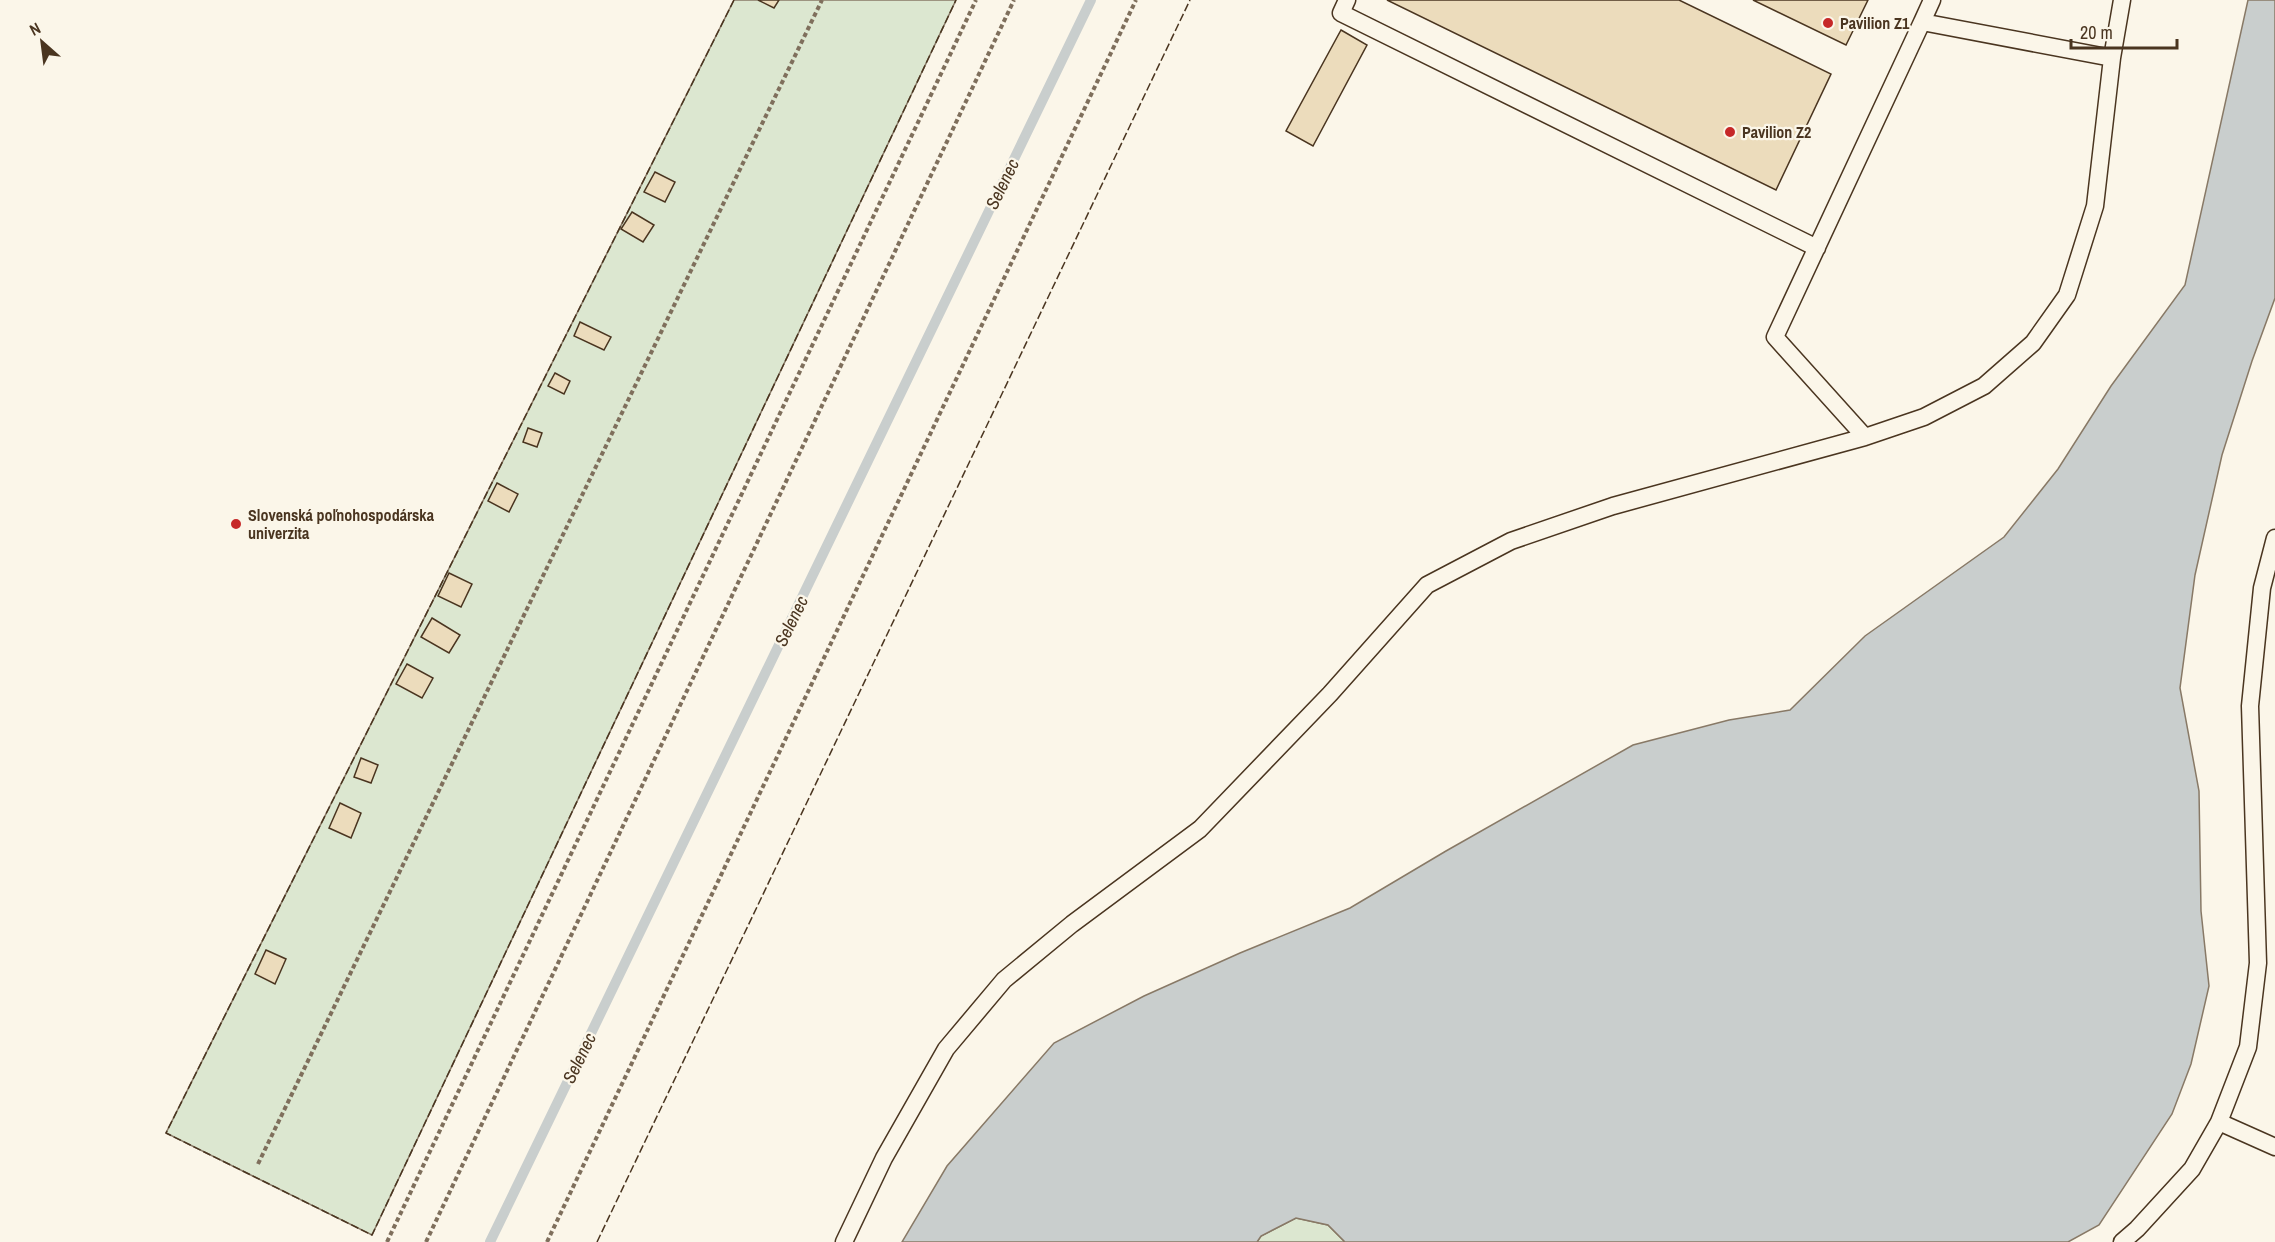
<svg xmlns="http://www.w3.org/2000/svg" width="2275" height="1242" font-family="'Archivo Narrow',sans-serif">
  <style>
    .green { fill: #dce7d0; stroke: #887966; stroke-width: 1.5 }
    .water { fill: #c9cecd; stroke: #887966; stroke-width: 1.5 }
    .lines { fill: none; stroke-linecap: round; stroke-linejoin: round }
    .stream { stroke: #c9cecd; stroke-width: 10 }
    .building { fill: #ecdcbc; stroke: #4a3520; stroke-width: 1.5 }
    .service-casing { stroke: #4a3520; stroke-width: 19 }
    .path { stroke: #7f6f5c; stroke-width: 4; stroke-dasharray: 4.5 3; stroke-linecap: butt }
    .service { stroke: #fbf6e9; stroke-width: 16 }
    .fence { stroke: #4a3520; stroke-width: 1.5; stroke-dasharray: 8 3; stroke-linecap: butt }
    .poi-dot { fill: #c62828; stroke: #fbf6e9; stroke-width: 2 }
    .labels { text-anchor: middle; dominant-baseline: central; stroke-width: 4.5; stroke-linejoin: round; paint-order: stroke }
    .poi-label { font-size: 16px; font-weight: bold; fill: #4a3520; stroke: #fbf6e9; text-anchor: start }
    .water-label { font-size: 18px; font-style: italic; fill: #4a3520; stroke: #fbf6e9 }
  </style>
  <rect width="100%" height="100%" fill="#fbf6e9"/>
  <!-- green -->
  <path class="green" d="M734,0H956L372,1235L166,1133Z
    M1296,1218L1328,1225L1345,1242H1257L1261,1236Z"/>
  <!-- water -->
  <path class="water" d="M2248,0H2275V298L2252,361L2222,455L2195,575L2180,688L2199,791L2201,911L2209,986L2191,1064L2172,1114L2099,1225L2068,1242H1345L1328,1225L1296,1218L1261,1236L1257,1242H902L947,1166L1054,1043L1144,996L1240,953L1350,908L1446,851L1633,745L1729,720L1790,710L1865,636L2004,537L2058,469L2111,386L2185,285Z"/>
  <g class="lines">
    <!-- stream -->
    <path class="stream" d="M490,1242L1091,0"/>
  </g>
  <!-- building -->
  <path class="building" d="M758,0H779L774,8Z
    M1387,0H1679L1831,74L1776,190Z
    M1753,0H1868L1846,45Z
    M1341,30L1367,45L1313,146L1286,131Z
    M655,172L675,182L665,202L644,192Z
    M632,212L654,225L643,242L621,229Z
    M580,322L611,337L604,350L574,336Z
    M555,373L570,381L564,394L548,386Z
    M528,428L542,433L537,447L523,442Z
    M497,483L518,494L509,512L488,501Z
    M449,573L472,584L461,607L438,596Z
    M432,618L460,635L449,653L421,637Z
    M407,664L433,678L422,698L396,684Z
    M361,758L378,765L371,783L354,777Z
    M340,803L361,813L351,838L329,828Z
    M266,950L286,959L275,984L255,974Z"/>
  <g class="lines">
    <defs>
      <path id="service" d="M1347,0L1341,13L1817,248
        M1922,22L1932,0
        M1865,437L1924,417L1984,386L2033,343L2067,295L2095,206L2112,58
        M2219,1122L2275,1147
        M844,1242L884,1158L946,1049L1004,980L1072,924L1200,829L1330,694L1427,585L1511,541L1613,506L1865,437L1775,337L1922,22L2112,58L2122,0
        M2122,1242L2137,1229L2192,1169L2219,1122L2248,1047L2258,963L2250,706L2262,588L2275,538"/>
    </defs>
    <!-- service casing -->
    <use href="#service" class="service-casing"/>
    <!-- path -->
    <path class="path" d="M258,1164L822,0
      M387,1242L976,0
      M426,1242L1014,0
      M547,1242L1136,0"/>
    <!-- service -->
    <use href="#service" class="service"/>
    <!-- fence -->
    <path class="fence" d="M734,0L166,1133L372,1235L956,0
      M597,1242L1190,0"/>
  </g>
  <!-- markers -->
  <g class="poi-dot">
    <circle cx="1828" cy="23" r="6"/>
    <circle cx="1730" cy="132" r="6"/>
    <circle cx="236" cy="524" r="6"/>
  </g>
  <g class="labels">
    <!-- poi labels -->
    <g class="poi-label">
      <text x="1840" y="23">Pavilion Z1</text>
      <text x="1742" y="132">Pavilion Z2</text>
      <text x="248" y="515">Slovenská poľnohospodárska<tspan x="248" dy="18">univerzita</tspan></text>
    </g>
    <!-- water labels -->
    <g class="water-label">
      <text transform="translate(1002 184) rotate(-64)">Selenec</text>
      <text transform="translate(791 621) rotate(-64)">Selenec</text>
      <text transform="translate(579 1058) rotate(-64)">Selenec</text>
    </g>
  </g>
  <!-- north arrow -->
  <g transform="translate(42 42) rotate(332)" stroke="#fbf6e9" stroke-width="4.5" paint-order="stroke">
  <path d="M0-4.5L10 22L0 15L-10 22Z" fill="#4a3520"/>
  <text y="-9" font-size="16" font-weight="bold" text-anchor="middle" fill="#4a3520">N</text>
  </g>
  <!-- scale -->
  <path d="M2071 39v9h106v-9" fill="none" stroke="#4a3520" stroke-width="3"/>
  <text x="2080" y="39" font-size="18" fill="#4a3520" stroke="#fbf6e9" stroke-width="4.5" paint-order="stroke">20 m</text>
</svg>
